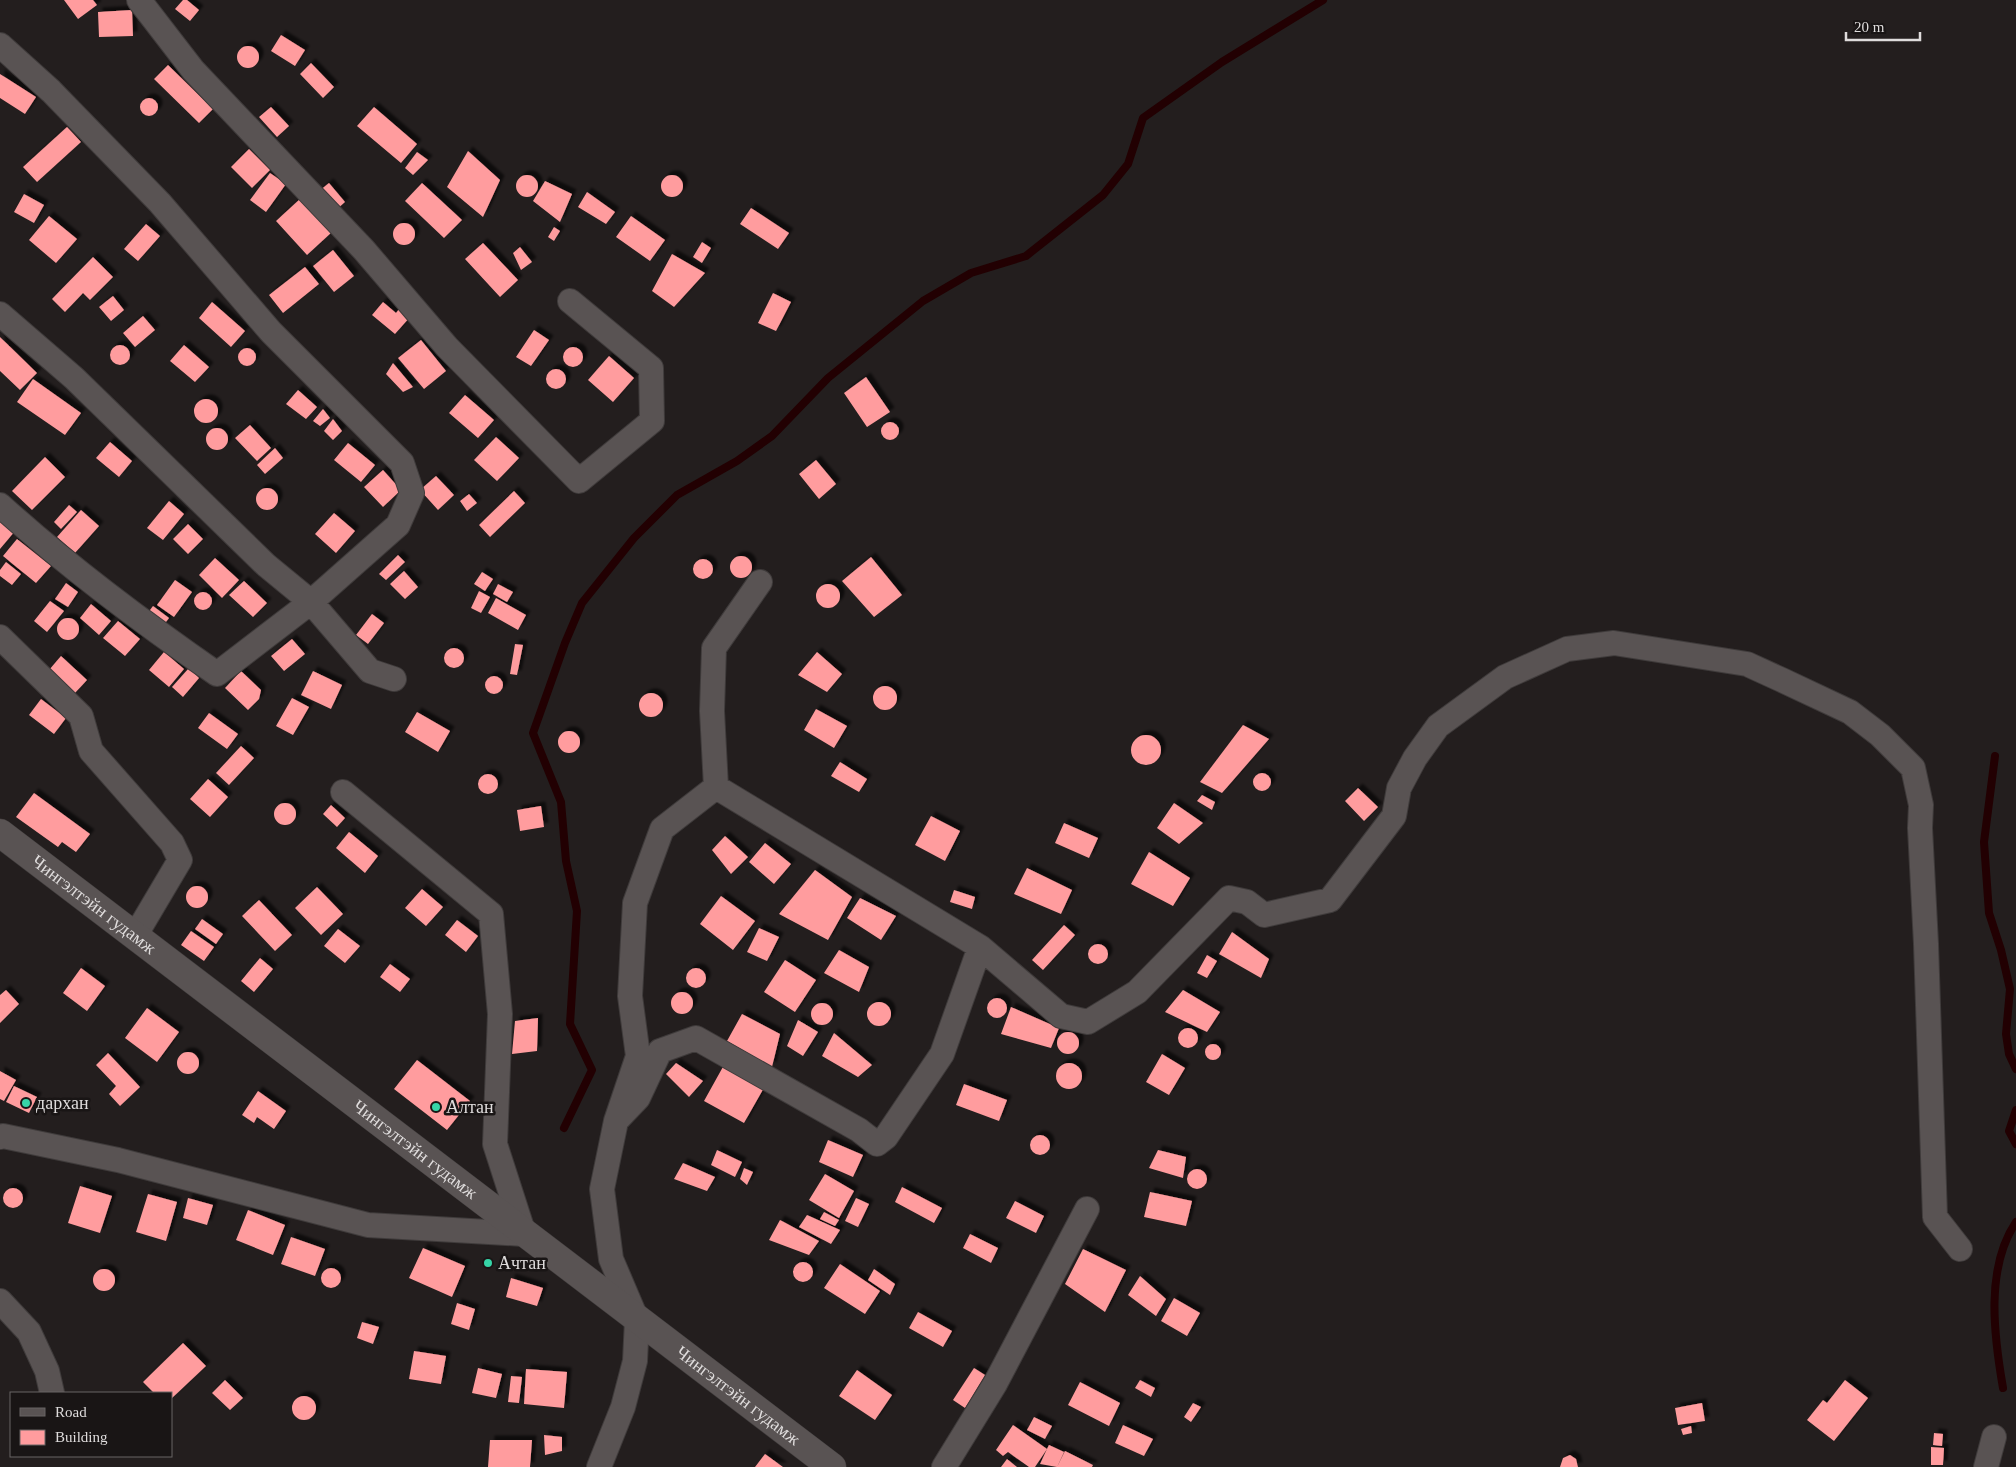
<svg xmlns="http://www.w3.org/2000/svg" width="2016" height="1467" font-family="Georgia,serif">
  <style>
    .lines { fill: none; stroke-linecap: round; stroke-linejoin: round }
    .stream { stroke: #220002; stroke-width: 8 }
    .building { fill: #ff9c9e; filter: url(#shadow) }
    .minor-casing { stroke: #3f3b3b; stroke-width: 26 }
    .secondary-casing { stroke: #3f3b3b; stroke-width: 29 }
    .minor { stroke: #595353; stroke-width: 24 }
    .secondary { stroke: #595353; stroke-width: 28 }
    .poi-dot { fill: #36d4a7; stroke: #191515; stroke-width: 2 }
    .labels { text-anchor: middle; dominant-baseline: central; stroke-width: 5; stroke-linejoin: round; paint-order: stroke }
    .street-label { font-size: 18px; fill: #dfdcdc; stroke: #191515 }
    .poi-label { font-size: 18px; fill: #dfdcdc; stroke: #191515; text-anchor: start }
  </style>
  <defs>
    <filter id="shadow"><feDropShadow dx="4.5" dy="-4.5" stdDeviation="1" flood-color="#0009"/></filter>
  </defs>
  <rect width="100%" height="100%" fill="#231e1e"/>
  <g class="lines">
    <!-- stream -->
    <path class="stream" d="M1995,756L1984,842L1989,913L2001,950L2010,989L2006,1034L2009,1054L2016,1069
      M2016,1110L2009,1131L2016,1144
      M564,1128L592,1070L570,1024L577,911L566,861L561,802L533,733L565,643L582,603L634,538L677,495L737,461L772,436L828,378L923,301L971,273L1026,256L1103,195L1128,164L1143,118L1222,62L1323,0
      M2003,1388C1994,1336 1985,1268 2016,1222"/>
  </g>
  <!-- building -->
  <path class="building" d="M64,0H93L97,5L78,19Z
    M183,0H187L199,10L190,21L175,9Z
    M132,10L133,36L99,37L98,12Z
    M281,35L305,50L295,66L271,51Z
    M237 57a11 11 0 1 1 22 0a11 11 0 1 1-22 0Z
    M311,63L334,87L323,98L300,74Z
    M168,65L213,109L199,123L154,79Z
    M0,74L36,97L25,114L0,98Z
    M140 107a9 9 0 1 1 18 0a9 9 0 1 1-18 0Z
    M271,107L289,126L277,137L259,117Z
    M374,107L417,144L401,163L357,126Z
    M67,127L81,142L37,182L23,167Z
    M249,149L270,170L252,188L231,167Z
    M468,151L500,180L483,217L447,187Z
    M417,152L428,160L413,175L405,168Z
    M270,173L286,184L266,212L250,200Z
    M516 186a11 11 0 1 1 22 0a11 11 0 1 1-22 0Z
    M661 186a11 11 0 1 1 22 0a11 11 0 1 1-22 0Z
    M545,181L572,194L560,222L533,201Z
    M329,183L345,202L336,210L319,191Z
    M422,183L462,220L444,238L405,201Z
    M587,192L615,212L606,224L578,207Z
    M24,194L44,205L34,223L14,212Z
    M300,199L332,232L307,255L276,221Z
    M751,208L789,233L778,249L740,224Z
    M49,216L77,239L56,263L29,240Z
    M631,216L665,240L650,261L616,237Z
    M393 234a11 11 0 1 1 22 0a11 11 0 1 1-22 0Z
    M146,224L160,236L138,261L124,249Z
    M554,227L560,231L554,241L548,237Z
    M702,242L711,248L702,263L693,257Z
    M483,243L518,280L500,297L465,259Z
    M520,247L532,262L521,270L513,253Z
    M333,250L354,276L334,292L313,266Z
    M672,254L705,273L674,307L652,291Z
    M93,257L113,277L90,300L83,293L65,312L52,299Z
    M305,267L319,284L283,313L269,295Z
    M773,293L791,302L776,331L758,323Z
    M113,296L124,310L111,321L99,307Z
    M212,302L245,331L231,347L199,318Z
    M383,302L396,313L400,308L410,317L395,334L372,315Z
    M143,316L155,330L135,347L123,333Z
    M534,330L549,340L531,366L516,357Z
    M0,337L37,373L20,390L0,371Z
    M421,340L446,371L424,389L398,358Z
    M110 355a10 10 0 1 1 20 0a10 10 0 1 1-20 0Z
    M184,345L209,367L195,382L170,361Z
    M563 357a10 10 0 1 1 20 0a10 10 0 1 1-20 0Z
    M238 357a9 9 0 1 1 18 0a9 9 0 1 1-18 0Z
    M609,356L634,378L613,402L588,380Z
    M393,363L413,387L403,392L386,374Z
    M546 379a10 10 0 1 1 20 0a10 10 0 1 1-20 0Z
    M866,377L890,412L867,427L844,393Z
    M33,379L81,413L65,435L17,402Z
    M298,390L317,407L306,419L286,404Z
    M465,395L494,420L478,438L449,413Z
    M194 411a12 12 0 1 1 24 0a12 12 0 1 1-24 0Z
    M323,409L330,418L320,426L313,421Z
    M333,419L342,431L333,440L324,431Z
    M881 431a9 9 0 1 1 18 0a9 9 0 1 1-18 0Z
    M250,425L271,448L257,461L235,438Z
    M206 439a11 11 0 1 1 22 0a11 11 0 1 1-22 0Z
    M496,437L519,458L497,481L474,460Z
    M110,442L132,461L119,477L96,458Z
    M348,443L375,465L361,482L334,460Z
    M275,448L283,458L265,474L257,465Z
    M45,457L65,477L32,510L12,491Z
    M816,460L836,484L819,499L799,474Z
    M383,470L401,490L383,507L364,487Z
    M436,476L454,495L438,510L420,490Z
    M256 499a11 11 0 1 1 22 0a11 11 0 1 1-22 0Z
    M514,491L525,503L490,537L479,525Z
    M469,494L477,503L467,511L460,501Z
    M169,501L184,514L163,540L147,528Z
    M69,505L77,512L61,529L54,522Z
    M81,510L99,526L75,553L57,537Z
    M334,513L355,531L336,553L315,534Z
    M0,519L15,531L0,549Z
    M188,524L203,539L188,554L173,539Z
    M17,539L51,566L36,583L3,556Z
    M398,555L405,562L386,580L379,574Z
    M730 567a11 11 0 1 1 22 0a11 11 0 1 1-22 0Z
    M871,557L902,595L874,617L842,581Z
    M215,558L239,580L222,598L199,575Z
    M693 569a10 10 0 1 1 20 0a10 10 0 1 1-20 0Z
    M6,562L21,574L12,585L0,576V570Z
    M404,571L418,587L405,599L390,584Z
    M482,572L493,579L485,591L474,584Z
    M175,580L192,592L174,617L157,605Z
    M244,581L267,603L253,617L229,595Z
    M66,583L78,592L68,607L55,599Z
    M816 596a12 12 0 1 1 24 0a12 12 0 1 1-24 0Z
    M498,584L513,592L507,602L493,594Z
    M479,591L490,597L481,613L471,608Z
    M194 601a9 9 0 1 1 18 0a9 9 0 1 1-18 0Z
    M496,598L526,615L518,630L488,613Z
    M50,601L64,611L47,632L34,621Z
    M91,604L111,621L99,635L80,618Z
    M153,606L169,618L163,626L147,614Z
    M372,614L384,623L368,644L356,635Z
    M57 629a11 11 0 1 1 22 0a11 11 0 1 1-22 0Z
    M118,621L140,639L125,656L103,638Z
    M292,639L305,654L284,671L271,656Z
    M515,644L523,645L517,675L510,674Z
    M444 658a10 10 0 1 1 20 0a10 10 0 1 1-20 0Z
    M164,652L184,669L169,687L149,670Z
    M817,652L842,674L827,692L798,675Z
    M61,656L87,680L75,693L49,670Z
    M189,668L199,678L183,697L172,687Z
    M241,671L261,690L259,699L248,710L225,688Z
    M313,671L342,685L331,709L301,695Z
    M485 685a9 9 0 1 1 18 0a9 9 0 1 1-18 0Z
    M873 698a12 12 0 1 1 24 0a12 12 0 1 1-24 0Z
    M639 705a12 12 0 1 1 24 0a12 12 0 1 1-24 0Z
    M292,698L309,707L293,735L276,726Z
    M41,699L66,718L54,734L29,715Z
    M816,709L847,726L834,748L804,730Z
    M417,712L450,731L438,752L405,732Z
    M209,713L238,734L227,749L198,728Z
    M1243,725L1269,739L1222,793L1200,782Z
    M558 742a11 11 0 1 1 22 0a11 11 0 1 1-22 0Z
    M1131 750a15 15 0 1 1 30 0a15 15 0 1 1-30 0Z
    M241,746L254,758L229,785L216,773Z
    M840,762L867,779L859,792L831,776Z
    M1253 782a9 9 0 1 1 18 0a9 9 0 1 1-18 0Z
    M478 784a10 10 0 1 1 20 0a10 10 0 1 1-20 0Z
    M208,779L228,797L210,817L190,799Z
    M1358,788L1378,807L1364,821L1345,801Z
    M34,793L90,834L76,852L62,842L58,847L16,817Z
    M1202,795L1215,802L1212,810L1197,801Z
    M274 814a11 11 0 1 1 22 0a11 11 0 1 1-22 0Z
    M1174,803L1203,823L1179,844L1157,828Z
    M331,805L345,818L337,827L323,814Z
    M541,806L544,827L520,831L517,810Z
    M931,816L960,831L945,861L915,845Z
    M1064,823L1098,838L1089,858L1055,843Z
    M349,832L378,856L365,873L336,848Z
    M725,836L748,857L731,874L712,850Z
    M765,843L791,864L774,884L749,862Z
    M1149,852L1190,878L1173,906L1131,884Z
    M1027,868L1072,890L1061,914L1014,894Z
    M815,870L852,897L828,940L779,914Z
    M186 897a11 11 0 1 1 22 0a11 11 0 1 1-22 0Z
    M317,887L343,914L321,935L295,908Z
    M422,889L443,907L426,926L405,908Z
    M954,890L975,897L972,909L950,902Z
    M721,896L755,921L733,950L700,924Z
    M860,898L896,916L881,940L847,918Z
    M259,900L292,935L275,951L242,916Z
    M202,919L223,934L216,944L195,929Z
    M457,920L478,936L466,952L445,935Z
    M1064,925L1075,935L1043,970L1032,960Z
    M759,928L779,937L767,961L747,952Z
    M338,929L360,946L345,963L324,946Z
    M191,931L214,947L204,961L181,945Z
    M1232,932L1269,959L1261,978L1219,954Z
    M1088 954a10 10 0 1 1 20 0a10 10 0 1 1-20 0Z
    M839,950L869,967L859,992L824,973Z
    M1207,955L1217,961L1207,978L1197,973Z
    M260,958L273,969L254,992L241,981Z
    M785,960L816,980L795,1012L764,992Z
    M390,964L410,979L400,992L380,977Z
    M81,968L105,986L87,1011L63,993Z
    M686 978a10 10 0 1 1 20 0a10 10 0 1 1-20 0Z
    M6,990L19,1004L0,1023V995Z
    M1183,990L1220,1012L1207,1032L1165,1012Z
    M671 1003a11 11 0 1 1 22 0a11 11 0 1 1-22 0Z
    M987 1008a10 10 0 1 1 20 0a10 10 0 1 1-20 0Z
    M867 1014a12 12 0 1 1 24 0a12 12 0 1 1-24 0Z
    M811 1014a11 11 0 1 1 22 0a11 11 0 1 1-22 0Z
    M1011,1007L1059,1028L1051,1048L1001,1034Z
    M147,1008L179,1032L157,1062L125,1038Z
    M742,1014L780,1034L772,1067L727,1041Z
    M538,1018L537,1051L512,1054L515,1021Z
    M798,1020L818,1032L803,1056L787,1046Z
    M1178 1038a10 10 0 1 1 20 0a10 10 0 1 1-20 0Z
    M1057 1043a11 11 0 1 1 22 0a11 11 0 1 1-22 0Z
    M834,1033L872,1065L858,1077L822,1056Z
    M1205 1052a8 8 0 1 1 16 0a8 8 0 1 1-16 0Z
    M177 1063a11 11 0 1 1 22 0a11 11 0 1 1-22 0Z
    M108,1053L140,1087L120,1106L109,1094L116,1086L96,1065Z
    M1162,1054L1185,1068L1169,1095L1146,1082Z
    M417,1060L470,1101L447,1130L394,1089Z
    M1056 1076a13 13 0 1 1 26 0a13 13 0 1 1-26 0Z
    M676,1063L703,1081L689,1097L666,1074Z
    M724,1065L765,1086L744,1123L704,1101Z
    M0,1071L16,1080L4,1101L0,1099Z
    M964,1084L1007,1100L999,1121L956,1105Z
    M14,1086L37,1097L29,1113L6,1102Z
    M258,1091L286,1111L274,1129L257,1117L254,1123L242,1115Z
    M1030 1145a10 10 0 1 1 20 0a10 10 0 1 1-20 0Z
    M828,1140L863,1155L853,1177L819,1162Z
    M717,1150L742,1162L735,1177L711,1165Z
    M1158,1150L1186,1157L1183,1178L1149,1168Z
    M683,1163L715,1177L707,1191L674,1179Z
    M744,1168L753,1172L747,1185L740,1179Z
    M1187 1179a10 10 0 1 1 20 0a10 10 0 1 1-20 0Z
    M825,1174L854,1191L839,1218L809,1200Z
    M80,1186L112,1196L100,1233L68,1223Z
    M902,1187L942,1208L934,1223L895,1202Z
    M3 1198a10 10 0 1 1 20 0a10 10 0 1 1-20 0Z
    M1150,1192L1192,1201L1186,1226L1144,1217Z
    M148,1194L177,1202L166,1241L136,1232Z
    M188,1198L213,1205L207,1225L183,1218Z
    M856,1198L869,1204L858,1227L845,1221Z
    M1015,1201L1044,1216L1036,1233L1006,1218Z
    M248,1210L285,1225L273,1255L236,1240Z
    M824,1212L839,1220L835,1226L820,1219Z
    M807,1215L840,1230L831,1244L799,1227Z
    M780,1220L819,1241L809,1255L769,1240Z
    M970,1234L998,1248L991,1263L963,1248Z
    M291,1237L325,1249L315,1276L281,1264Z
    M423,1248L465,1266L452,1297L409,1278Z
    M1083,1249L1126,1270L1105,1312L1065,1284Z
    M793 1272a10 10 0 1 1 20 0a10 10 0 1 1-20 0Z
    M840,1264L880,1291L865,1314L824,1288Z
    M321 1278a10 10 0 1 1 20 0a10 10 0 1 1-20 0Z
    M874,1269L895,1284L890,1295L868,1280Z
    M93 1280a11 11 0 1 1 22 0a11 11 0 1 1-22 0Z
    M1140,1276L1166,1299L1156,1316L1128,1295Z
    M511,1278L543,1288L537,1306L506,1297Z
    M1174,1298L1200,1313L1187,1336L1161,1321Z
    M457,1303L475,1309L469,1330L451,1324Z
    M918,1312L952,1331L943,1347L909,1328Z
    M362,1322L379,1327L373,1344L357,1338Z
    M183,1343L206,1366L171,1399V1393H154L143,1382Z
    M414,1351L446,1356L441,1384L409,1379Z
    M478,1368L502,1374L496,1398L472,1393Z
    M974,1368L985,1375L965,1408L953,1400Z
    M526,1369L567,1372L564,1408L524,1404Z
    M857,1370L892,1395L875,1420L839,1396Z
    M511,1376L522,1377L519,1403L508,1402Z
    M225,1380L243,1398L230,1410L212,1393Z
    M1140,1380L1155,1388L1151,1397L1135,1388Z
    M1845,1380L1868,1398L1834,1441L1807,1420L1823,1400L1827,1403Z
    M1080,1382L1120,1403L1109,1426L1068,1405Z
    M292 1408a12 12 0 1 1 24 0a12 12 0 1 1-24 0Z
    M1193,1403L1201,1407L1191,1422L1184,1417Z
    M1702,1403L1705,1421L1678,1425L1675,1408Z
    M1034,1417L1052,1426L1045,1439L1027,1430Z
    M1013,1425L1047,1449L1049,1445L1064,1452L1057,1467L1040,1464L1047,1449L1035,1467H1029L1008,1452L1003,1456L996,1450Z
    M1123,1425L1153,1439L1144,1456L1115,1443Z
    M1691,1426L1692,1433L1683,1435L1681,1429Z
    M1934,1433L1943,1434L1942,1446L1933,1445Z
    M544,1435L562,1437V1451L545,1455Z
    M490,1440H532L530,1467H488Z
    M1931,1447L1944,1448L1943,1465H1931Z
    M1065,1451L1093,1465L1092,1467H1057Z
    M765,1454L783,1467H755Z
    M1570,1455L1576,1459L1578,1467H1560L1563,1458Z
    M1007,1459L1017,1467H1001Z"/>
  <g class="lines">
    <defs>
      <path id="minor" d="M139,0L193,70L364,250L447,347L579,481L652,421L651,368L570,301
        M0,45L51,91L160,203L271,332L402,463L412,493L398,525L311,602L217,674C142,622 68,567 0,505
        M0,314L74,378L266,565L311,602L370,671L394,679
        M0,637L81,716L91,751L172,843L180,860L135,936
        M716,787L712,711L714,648L760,582
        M980,947L1061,1016L1088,1022L1137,992L1229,898L1247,902L1264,915L1330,900L1394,816L1399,788L1415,758L1438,726L1505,677L1567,649L1614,643L1747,664L1782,680L1850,712L1880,735L1913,768L1921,805L1920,828L1926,944L1935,1217L1960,1249
        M0,1137L3,1136L118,1160L368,1225L524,1234L495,1144L500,1014L491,914L343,792
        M0,1301L29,1332L47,1371L52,1393
        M599,1467L623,1407L635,1361L637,1320L611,1259L602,1189L616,1121L638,1056L630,996L635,903L662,829L716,787L980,947L942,1054L886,1137L877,1144L859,1130L696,1038L660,1051L638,1098L616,1121
        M944,1467L995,1384L1087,1209
        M1986,1467L1994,1437"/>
      <g id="secondary">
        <path id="s1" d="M0,833L832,1467"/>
      </g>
    </defs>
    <!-- minor casing -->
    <use href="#minor" class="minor-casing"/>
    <!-- secondary casing -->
    <use href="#secondary" class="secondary-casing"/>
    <!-- minor -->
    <use href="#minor" class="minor"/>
    <!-- secondary -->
    <use href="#secondary" class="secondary"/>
  </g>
  <!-- markers -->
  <g class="poi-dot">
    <circle cx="26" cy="1103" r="5"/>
    <circle cx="436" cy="1107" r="5"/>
    <circle cx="488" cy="1263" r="5"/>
  </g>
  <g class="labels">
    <!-- street labels -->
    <g class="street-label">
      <text stroke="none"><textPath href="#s1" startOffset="118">Чингэлтэйн гудамж</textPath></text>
      <text stroke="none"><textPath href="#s1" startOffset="522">Чингэлтэйн гудамж</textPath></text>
      <text stroke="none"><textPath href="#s1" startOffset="928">Чингэлтэйн гудамж</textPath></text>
    </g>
    <!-- poi labels -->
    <g class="poi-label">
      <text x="36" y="1103">дархан</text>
      <text x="446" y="1107">Алтан</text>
      <text x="498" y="1263">Ачтан</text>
    </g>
  </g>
  <!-- legend -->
  <rect x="10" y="1392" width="162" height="65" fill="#191515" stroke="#686565"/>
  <rect x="20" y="1408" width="25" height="8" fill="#595353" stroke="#686565"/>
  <text x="55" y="1417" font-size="15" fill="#dfdcdc">Road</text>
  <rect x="20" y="1430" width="25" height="15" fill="#ff9c9e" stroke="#686565"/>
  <text x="55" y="1442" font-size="15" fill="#dfdcdc">Building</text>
  <!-- scale -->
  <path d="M1846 32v8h74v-8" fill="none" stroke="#dfdcdc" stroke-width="2.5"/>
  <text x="1854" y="32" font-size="15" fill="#dfdcdc" stroke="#191515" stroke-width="4" paint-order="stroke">20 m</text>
</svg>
